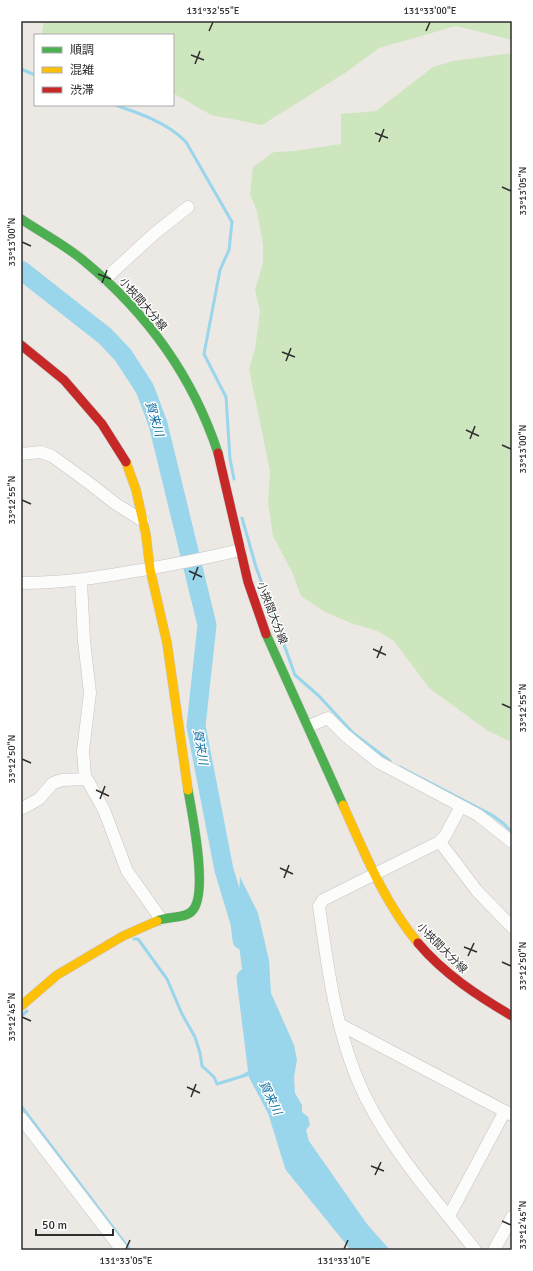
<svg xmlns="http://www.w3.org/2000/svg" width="533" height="1271" font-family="Signika,'Noto Sans JP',sans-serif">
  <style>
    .green { fill: #cee6be }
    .water { fill: #99d6ec }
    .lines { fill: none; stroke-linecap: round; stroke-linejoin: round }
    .stream { stroke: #99d6ec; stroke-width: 3 }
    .river { stroke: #99d6ec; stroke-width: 19 }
    .street-casing { stroke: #c5c4c5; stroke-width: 13 }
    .fast-casing { stroke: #c5c4c5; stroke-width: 10 }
    .slow-casing { stroke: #c5c4c5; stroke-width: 10 }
    .jam-casing { stroke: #c5c4c5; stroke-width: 10 }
    .street { stroke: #fcfcfb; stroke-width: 12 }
    .fast { stroke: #4caf50; stroke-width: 9 }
    .slow { stroke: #ffc107; stroke-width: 9 }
    .jam { stroke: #c62828; stroke-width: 9 }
    .ticks { fill: none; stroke: #2e2e2e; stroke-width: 1.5 }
    .labels { text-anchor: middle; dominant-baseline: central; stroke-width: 3; stroke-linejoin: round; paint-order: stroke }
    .street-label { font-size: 11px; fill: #2e2e2e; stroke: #fff }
    .water-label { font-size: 12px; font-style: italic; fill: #0d6fa3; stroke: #fff }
    .neatline { fill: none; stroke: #2e2e2e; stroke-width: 1.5 }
    .ticks-label { font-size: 10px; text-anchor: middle; fill: #2e2e2e }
  </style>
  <rect width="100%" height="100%" fill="#ece8e4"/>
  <!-- green -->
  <path class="green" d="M44,21H512V40L456,26L379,48L345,73L262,125L211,115L173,93V35H44L42,33Z
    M512,53V742L488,731L429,688L394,641L377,631L351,623L325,612L301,596L292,572L273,536L268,502L270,471L249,369L255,349L260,312L255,290L263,263V245L257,211L250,194L253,167L274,152L294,151L341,144V114L376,111L433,67L453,61Z"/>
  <!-- water -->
  <path class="water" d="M240,877L258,913L269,960L271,993L294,1045L297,1060L294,1077L295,1093L302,1105V1112L308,1117L310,1125L306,1130L309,1141L367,1224L390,1250H368L362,1245L285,1145L279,1131L278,1107L263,1072L241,1078L240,1076L262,1063L244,986L237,928Z"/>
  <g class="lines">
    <!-- stream -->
    <path class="stream" d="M21,69L35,75
      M115,105C139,113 168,123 186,142L232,222L229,250L220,270L204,354L226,397L230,459L234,479
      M242,518L256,567L295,675L319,696L353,733L390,761
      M400,767L492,815L504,824L512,832
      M134,939H138L167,979L182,1014L195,1037L200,1053L202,1066L214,1077L217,1084L243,1076
      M21,1016L27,1011
      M21,1106L130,1250"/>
    <!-- river -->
    <path class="river" d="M21,270L105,336L123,355L145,389L158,424L207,625L196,726L224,870L240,923L242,940
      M246,978L258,1074L277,1110L294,1165L363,1250"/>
    <defs>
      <path id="street" d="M105,279L154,234L188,207
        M21,454L41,452L52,456L89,483L116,504L143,521
        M81,581L84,641L90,693L83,751L85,776L104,810L127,871L161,919
        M21,583C64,583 100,577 142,570C175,564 208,558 240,550
        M309,726L328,718L345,735L378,762L478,815L512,842
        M461,806L445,836L439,842L323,900L319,906C328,971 337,1041 367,1100C395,1155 438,1202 475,1250
        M21,809L39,799L53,783L62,780L85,779
        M440,842L477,891L512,927
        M341,1025L512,1115
        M21,1118L122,1250
        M449,1216L505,1111
        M494,1250L512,1217"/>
      <path id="fast" d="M21,219C42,233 65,245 84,261C146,312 193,377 218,453
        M266,634L343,805
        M157,921C167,916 185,919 192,911C209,895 192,813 188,790"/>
      <path id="slow" d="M126,462L136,490L146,535L150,569L167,643L188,790
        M343,805C365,854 384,902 418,943
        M21,1006L57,975L123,936L157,921"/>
      <path id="jam" d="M21,345L64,380L102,424L126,462
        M218,453L248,582L266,634
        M418,943C444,974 478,996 512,1016"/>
    </defs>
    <!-- street casing -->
    <use href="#street" class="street-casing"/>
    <!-- fast casing -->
    <use href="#fast" class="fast-casing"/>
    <!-- slow casing -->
    <use href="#slow" class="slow-casing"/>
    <!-- jam casing -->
    <use href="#jam" class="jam-casing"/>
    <!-- street -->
    <use href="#street" class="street"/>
    <!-- fast -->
    <use href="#fast" class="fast"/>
    <!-- slow -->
    <use href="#slow" class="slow"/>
    <!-- jam -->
    <use href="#jam" class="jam"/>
  </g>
  <!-- ticks -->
  <path class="ticks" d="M209,31L213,22M426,31L430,22M191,55L204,60M195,64L200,51M375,133L388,138M379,142L384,129M502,187L511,191M22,242L31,246M98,274L111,279M102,283L107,270M282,352L295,357M286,361L291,348M466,430L479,436M470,439L475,426M502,445L511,449M22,500L31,504M189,571L202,577M193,580L198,567M373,649L386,655M377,658L382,646M502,704L511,708M22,759L31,763M96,790L109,796M100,799L105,786M280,868L293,874M284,878L289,865M464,947L477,952M468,956L474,943M502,962L511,966M22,1017L31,1021M187,1087L200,1093M191,1097L196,1084M371,1166L384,1171M375,1175L381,1162M502,1221L511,1225M126,1249L130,1240M344,1249L348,1240"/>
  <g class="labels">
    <!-- street labels -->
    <g class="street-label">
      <text transform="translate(143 304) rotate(49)">小挾間大分線</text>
      <text transform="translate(272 613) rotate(69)">小挾間大分線</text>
      <text transform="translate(442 948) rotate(45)">小挾間大分線</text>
    </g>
    <!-- water labels -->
    <g class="water-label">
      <text transform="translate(154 419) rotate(73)">賀来川</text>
      <text transform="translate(200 747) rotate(80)">賀来川</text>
      <text transform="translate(270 1098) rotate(64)">賀来川</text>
    </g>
  </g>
  <!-- border -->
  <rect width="533" height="1271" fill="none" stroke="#ffffff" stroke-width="44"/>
  <!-- legend -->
  <rect x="34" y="34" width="140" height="72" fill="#ffffff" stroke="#ababab"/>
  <rect x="42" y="47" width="20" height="6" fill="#4caf50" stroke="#ababab"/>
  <text x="70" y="54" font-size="12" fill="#2e2e2e">順調</text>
  <rect x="42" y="67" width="20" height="6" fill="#ffc107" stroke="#ababab"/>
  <text x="70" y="74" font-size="12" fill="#2e2e2e">混雑</text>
  <rect x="42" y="87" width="20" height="6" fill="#c62828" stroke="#ababab"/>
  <text x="70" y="94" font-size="12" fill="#2e2e2e">渋滞</text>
  <!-- scale -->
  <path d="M36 1229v6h77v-6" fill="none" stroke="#2e2e2e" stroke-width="2"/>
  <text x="42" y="1229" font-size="12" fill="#2e2e2e" stroke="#ffffff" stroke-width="3" paint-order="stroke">50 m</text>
  <rect x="22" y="22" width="489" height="1227" class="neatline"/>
  <g class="ticks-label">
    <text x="213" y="14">131°32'55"E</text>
    <text x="430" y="14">131°33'00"E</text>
    <text transform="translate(522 191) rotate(-90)" y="4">33°13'05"N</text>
    <text transform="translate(11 242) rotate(-90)" y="4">33°13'00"N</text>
    <text transform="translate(522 449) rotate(-90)" y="4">33°13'00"N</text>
    <text transform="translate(11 500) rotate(-90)" y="4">33°12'55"N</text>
    <text transform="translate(522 708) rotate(-90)" y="4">33°12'55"N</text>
    <text transform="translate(11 759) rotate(-90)" y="4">33°12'50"N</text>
    <text transform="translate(522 966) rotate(-90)" y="4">33°12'50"N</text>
    <text transform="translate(11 1017) rotate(-90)" y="4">33°12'45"N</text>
    <text transform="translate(522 1225) rotate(-90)" y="4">33°12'45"N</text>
    <text x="126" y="1264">131°33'05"E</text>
    <text x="344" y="1264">131°33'10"E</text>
  </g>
</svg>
